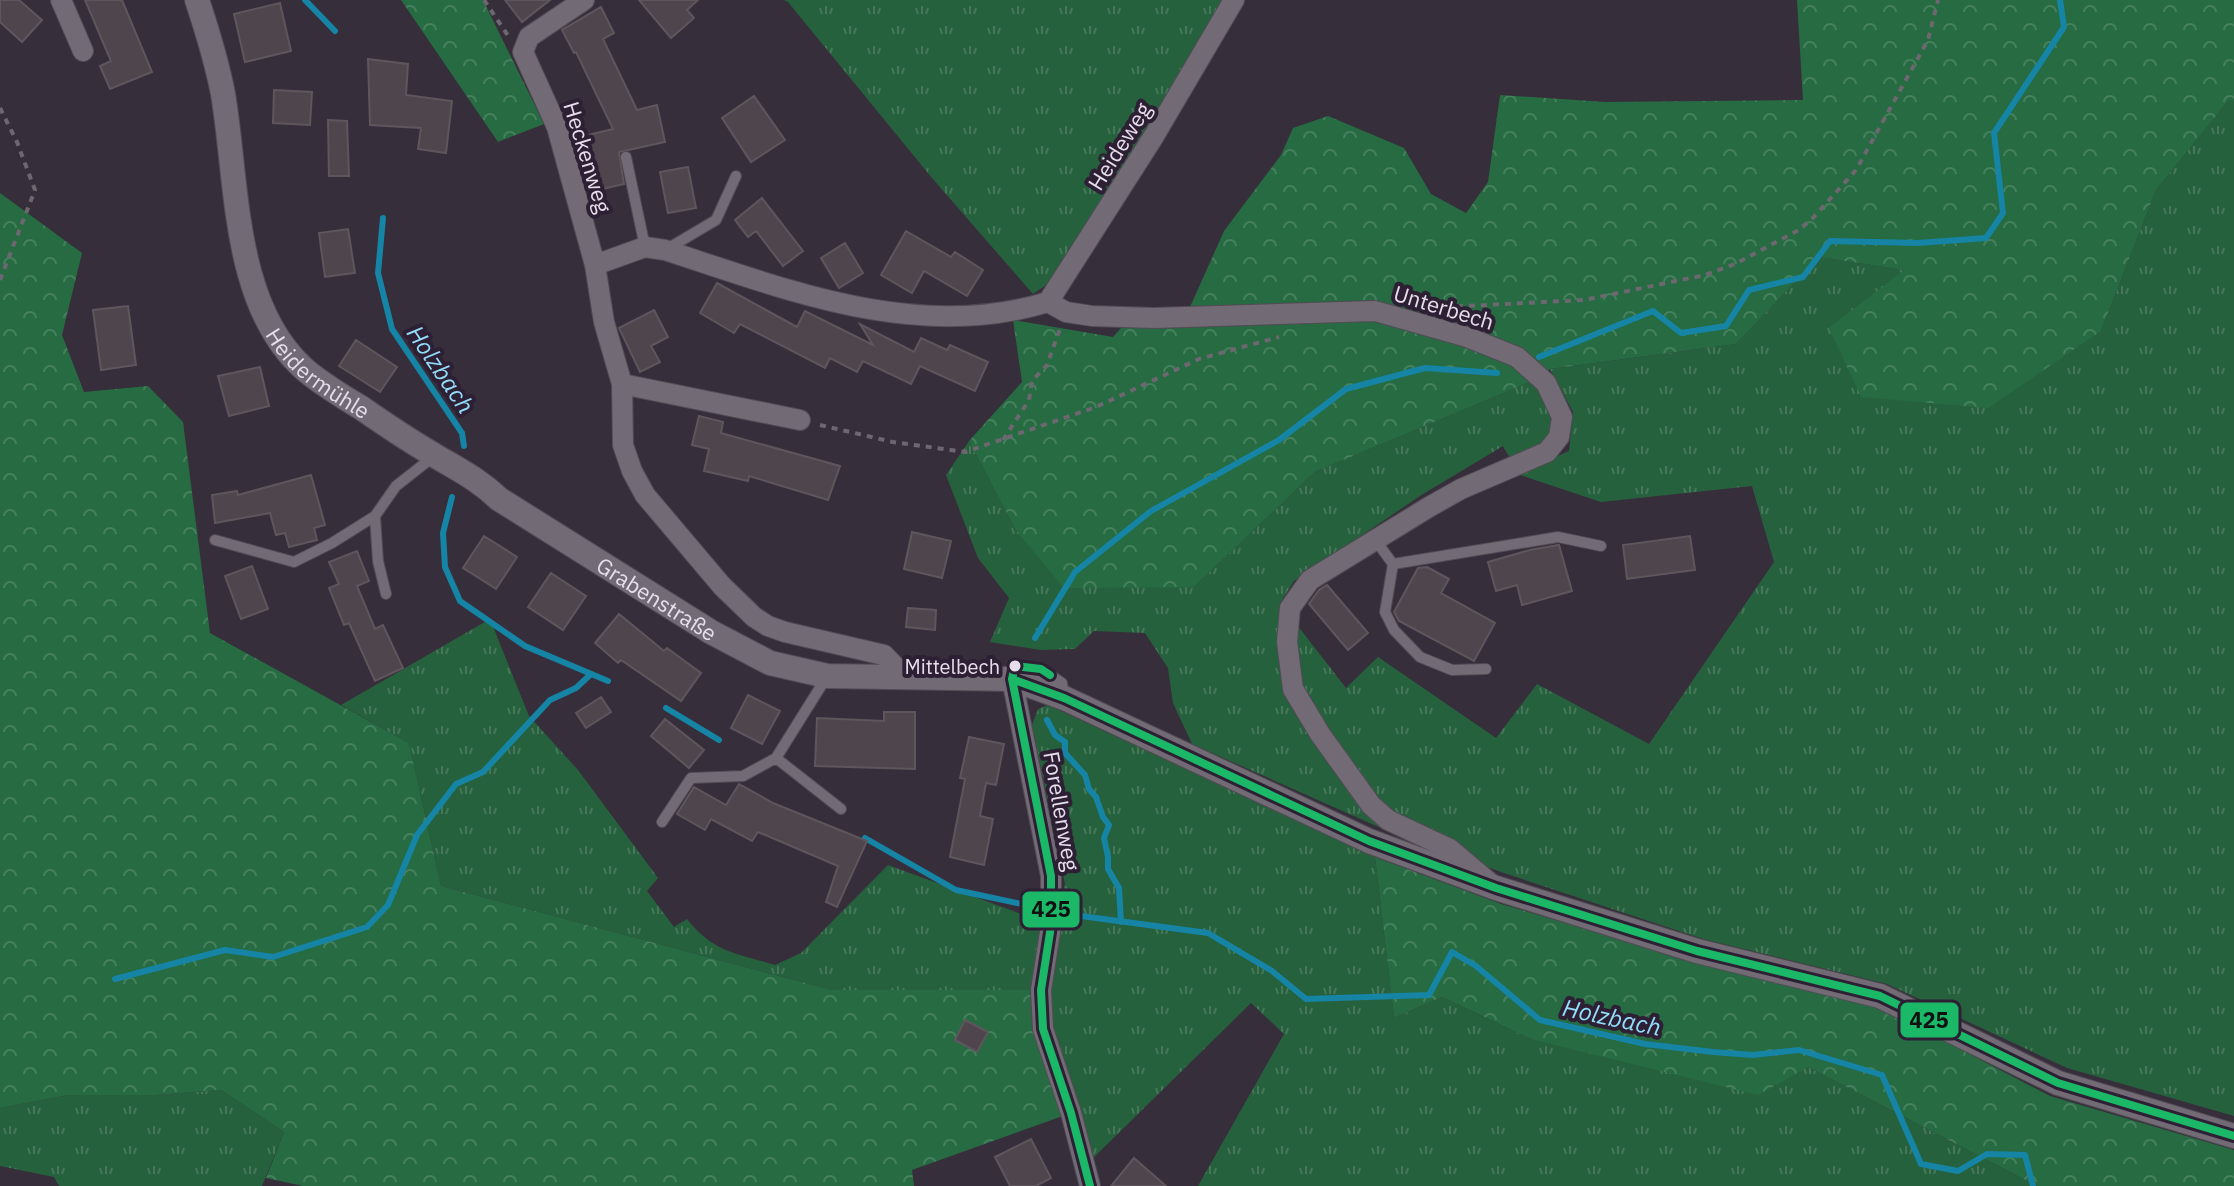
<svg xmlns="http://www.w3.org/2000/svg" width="2234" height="1186" font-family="'IBM Plex Sans',sans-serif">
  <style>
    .grass { fill: url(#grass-tufts) }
    .forest { fill: url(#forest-crowns) }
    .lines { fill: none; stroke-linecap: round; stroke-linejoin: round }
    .stream { stroke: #1584a5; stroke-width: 6 }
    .building { fill: #4f464d; stroke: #5f565d; stroke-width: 2 }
    .service-casing { stroke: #524b55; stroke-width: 12 }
    .minor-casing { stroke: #524b55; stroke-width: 22 }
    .tertiary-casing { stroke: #524b55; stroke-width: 26 }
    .path { stroke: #6d6770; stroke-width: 4; stroke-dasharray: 6 6; stroke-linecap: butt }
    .service { stroke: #726b75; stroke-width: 10 }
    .minor { stroke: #726b75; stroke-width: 20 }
    .tertiary { stroke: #726b75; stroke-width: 24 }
    .bus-1-casing { stroke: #2e2034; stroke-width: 14 }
    .bus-1 { stroke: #1ab867; stroke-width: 8 }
    .bus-dot { fill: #e7deeb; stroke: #2e2034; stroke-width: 3 }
    .labels { text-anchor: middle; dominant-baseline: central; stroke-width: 8; stroke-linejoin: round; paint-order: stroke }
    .bus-label { font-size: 20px; fill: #e7deeb; stroke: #2e2034; text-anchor: end }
    .street-label { font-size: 22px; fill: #e7deeb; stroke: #2e2034 }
    .water-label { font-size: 24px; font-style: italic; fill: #92ddf9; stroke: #2e2034 }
    .line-badge { stroke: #2e2034; stroke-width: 3 }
    .pale-badge-label { font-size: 22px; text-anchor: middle; font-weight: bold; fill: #111 }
  </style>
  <defs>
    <pattern id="grass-tufts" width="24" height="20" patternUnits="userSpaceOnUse" patternTransform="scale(2)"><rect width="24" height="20" fill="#26613d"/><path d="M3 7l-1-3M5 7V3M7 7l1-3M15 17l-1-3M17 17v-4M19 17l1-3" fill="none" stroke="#467759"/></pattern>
    <pattern id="forest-crowns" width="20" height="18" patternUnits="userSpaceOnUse" patternTransform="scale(2)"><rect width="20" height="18" fill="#266b42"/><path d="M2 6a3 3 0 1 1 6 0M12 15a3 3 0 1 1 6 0" fill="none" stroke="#46805d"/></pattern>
  </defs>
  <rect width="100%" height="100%" fill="#362e3a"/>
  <!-- grass -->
  <path class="grass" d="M784,0H1225L1139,145L1049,283L1033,294L932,178L788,2Z
    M2229,100H2234V1116L2067,1068L1887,984L1703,939L1501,872L1374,825L1192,744L1173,703L1168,668L1145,633L1094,631L1075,649L1041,650L990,642L1009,598L978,558L946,475L969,441L1015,529L1194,587L1315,472L1535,380C1560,428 1562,435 1511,460L1503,446L1423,494L1294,581L1280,603L1346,688L1378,657L1496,738L1537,684L1649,744L1774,562L1752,486L1601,502L1517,474L1569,451L1573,412L1550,369L1736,344L1819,257L1905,270L2101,331L2156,190Z
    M490,619L529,716L578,770L658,878L647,891L674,927L687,919C714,953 736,953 775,965L801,953L888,865L1051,925L1065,884L1032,725L1038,709L1048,705L1375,857L1394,1018L1442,997L1531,1039L1808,1067L2037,1186H1198L1284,1034L1251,1003L1086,1165L1041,990H832L441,886L409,743L341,705Z
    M221,1090L284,1132L262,1186H59L54,1177L0,1166V1108L69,1095H156Z"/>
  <!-- forest -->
  <path class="forest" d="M401,0H483L544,124L498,142Z
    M1797,0H2234V100H2229L2156,190L2101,331L1988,408L1861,397L1829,328L1904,270L1819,257L1736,344L1550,369L1535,380L1315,472L1194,587L1064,588L1015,529L969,441L1022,382L1013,320L1113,337L1139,308L1190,307L1224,231L1281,155L1293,128L1328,116L1404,148L1431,194L1466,213L1488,182L1500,95L1605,102L1803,100Z
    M0,193L82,253L62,335L84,392L148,386L183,422L210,633L409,743L441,886L832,990H1041L1071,1113L912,1170L914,1186H303L266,1178L284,1132L221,1090L156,1095H69L0,1108Z
    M1375,857L1501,904L1693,960L1876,1005L2050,1096L2234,1150V1186H2037L1808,1067L1758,1095L1531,1039L1442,997L1394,1018Z"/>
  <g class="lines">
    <!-- stream -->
    <path class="stream" d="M305,0L335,31
      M383,218L378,273L392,329L462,433L464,446
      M1539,357L1653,311L1681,333L1726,326L1749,290L1803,277L1830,241L1918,243L1986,238L2003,213L1994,133L2064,27L2060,0
      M452,497L443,533L445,567L460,601L525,646L608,681
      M1035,638L1075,572L1151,511L1279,440L1346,389L1425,368L1497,373
      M666,708L719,740
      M1047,720L1055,735L1065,742V753L1085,775L1089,789L1096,797L1103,817L1109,825L1104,838L1108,857V869L1119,888L1121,922
      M865,838L956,890L1031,906
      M1066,914L1208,933L1272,971L1306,999L1429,995L1452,952L1476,966L1540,1020L1645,1044L1713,1052L1753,1055L1799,1050L1882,1075L1921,1164L1958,1171L1987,1154L2025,1155L2033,1186
      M115,979L225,950L273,957L367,927L388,905L417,835L456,784L483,772L550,700L576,688L591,674"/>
  </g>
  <!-- building -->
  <path class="building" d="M0,0H19L42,20L22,42L0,22Z
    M85,0H122L152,72L110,89L100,66L111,61Z
    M505,0H550L522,22Z
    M639,0H698L687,10L694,18L671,38Z
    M280,3L291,51L245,62L234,14Z
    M601,7L614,33L603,39L637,110L657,105L665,142L619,152L624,184L598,190L584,136L613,129L576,52L574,53L562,30Z
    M368,59L408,64L406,95L452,101L446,153L418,149L421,128L370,125Z
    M274,90L312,92L310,125L273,123Z
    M754,96L785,140L751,162L722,118Z
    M328,120L347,121L349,176H329Z
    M688,167L696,208L668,213L660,172Z
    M762,198L803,251L783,266L756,231L748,237L735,220Z
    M348,229L355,273L325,277L319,233Z
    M906,231L951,257L955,252L983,270L967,296L924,271L912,293L881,275Z
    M845,243L863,273L839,288L821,258Z
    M717,283L797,327L805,311L873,345L860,324L914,352L921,338L947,350L950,345L988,362L975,391L920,366L911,384L863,361L857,372L830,358L825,368L740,324L734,333L700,313Z
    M128,306L136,365L101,370L93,310Z
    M654,310L668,337L651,346L660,362L640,372L619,328Z
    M356,340L397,367L380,392L339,366Z
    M260,367L269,406L229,416L218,376Z
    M699,416L723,422L721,433L840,466L828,500L749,476L748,481L704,471L709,449L692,445Z
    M311,475L325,525L314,528L317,540L289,547L285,533L276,535L270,513L215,523L212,495L237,491L238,495Z
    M912,532L951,541L942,578L904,569Z
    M484,536L517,557L496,589L463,568Z
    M1690,536L1695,570L1627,579L1623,545Z
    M1559,545L1572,591L1522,605L1517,585L1496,591L1488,562L1530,550Z
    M357,551L369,581L357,586L375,629L383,625L403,668L375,681L349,623L344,625L329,588L339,584L329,562Z
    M252,566L268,609L241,619L225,576Z
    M1427,567L1449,579L1441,593L1495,623L1474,661L1399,621L1394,612L1418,568Z
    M551,573L586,596L563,630L528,607Z
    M1327,585L1368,633L1348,650L1309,604L1319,590Z
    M908,608L936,610L935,630L906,627Z
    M619,614L664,651L667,648L701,673L681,701L621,660L618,663L595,643Z
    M748,695L780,711L762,744L731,728Z
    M601,697L611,712L586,728L576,713Z
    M884,712H915V769L815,766L817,718L884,721Z
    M665,719L704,750L689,768L651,736Z
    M969,737L1004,744L996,785L986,783L980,816L993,819L984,865L950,857L965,779L960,778Z
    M739,784L773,803L867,841L837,907L826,902L838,866L758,832L752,841L711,819L705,830L677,814L694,787L726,805Z
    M965,1020L988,1032L977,1052L955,1040Z
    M1031,1139L1051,1178L1036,1186H1010L995,1157Z
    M1134,1158L1166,1186H1111Z"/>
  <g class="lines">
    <defs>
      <path id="service" d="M626,157L645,247
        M667,249L716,220L736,176
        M375,516L378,561L386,594
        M215,540L294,562L332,543L375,516L396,486L433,457
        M1376,541L1393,564L1558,537L1601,546
        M1393,564L1385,612L1394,630L1420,657L1452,670L1486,669
        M826,678L776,758L841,809
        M1012,679L1015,666L1041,669L1062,683L1064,696
        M662,822L691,778L743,776L776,758"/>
      <path id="minor" d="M61,0L83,51
        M584,0L529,37L523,52L557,127L595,265L604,322L622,384L800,420
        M595,265L645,247L665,250C788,290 918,342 1048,302L1154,136L1234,0
        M1048,302L1066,312L1092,316L1154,318L1375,311L1467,337L1517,357L1546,383L1562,417L1559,437L1547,452L1461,489L1429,507L1310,580L1290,608L1287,642L1293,689L1320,734L1371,805L1388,820L1450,849L1490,883
        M622,384L623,445L632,471L645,495L722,586L754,617L768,626L785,632L884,655L905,677
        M1012,679L1051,876V926L1041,990L1043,1029L1071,1113L1090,1186"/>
      <g id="tertiary">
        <path id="s1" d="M197,0C207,30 217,63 223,94C238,182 232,303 303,368C321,384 342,396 363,409C386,425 410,441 434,455C459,470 478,479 499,499L711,632L770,663L827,676L1012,679L1064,698L1369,841L1496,888L1697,951L1880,996L2058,1083L2234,1136"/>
      </g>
    </defs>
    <!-- service casing -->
    <use href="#service" class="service-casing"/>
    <!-- minor casing -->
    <use href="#minor" class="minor-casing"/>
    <!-- tertiary casing -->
    <use href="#tertiary" class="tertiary-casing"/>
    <!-- path -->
    <path class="path" d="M484,0L509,37
      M0,108L17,142L35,190L0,280
      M1445,307L1584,300L1705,275L1735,264L1797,231L1812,219L1856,170L1928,40L1938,0
      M820,425L893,442L965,452L1096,407L1199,359L1279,337
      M1003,440L1029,400L1032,381L1047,365L1060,329"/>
    <!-- service -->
    <use href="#service" class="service"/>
    <!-- minor -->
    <use href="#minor" class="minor"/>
    <!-- tertiary -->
    <use href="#tertiary" class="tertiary"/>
    <defs>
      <path id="bus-1" d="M1050,675L1041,669L1015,666L1012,679L1051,876V926L1041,990L1043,1029L1071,1113L1090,1186
        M1012,679L1064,698L1369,841L1496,888L1697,951L1880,996L2058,1083L2234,1136"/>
    </defs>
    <!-- bus-1 casing -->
    <use href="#bus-1" class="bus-1-casing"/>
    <!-- bus-1 -->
    <use href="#bus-1" class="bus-1"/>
  </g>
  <!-- markers -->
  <circle class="bus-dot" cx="1015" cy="666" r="7"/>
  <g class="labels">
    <!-- bus labels -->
    <g class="bus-label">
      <text x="1000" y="666">Mittelbech</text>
    </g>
    <!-- street labels -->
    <g class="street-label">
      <text transform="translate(1119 146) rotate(-58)">Heideweg</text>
      <text transform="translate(588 157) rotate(73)">Heckenweg</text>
      <text transform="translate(1444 307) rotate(17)">Unterbech</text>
      <text stroke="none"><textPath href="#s1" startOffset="404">Heidermühle</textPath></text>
      <text stroke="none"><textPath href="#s1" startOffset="812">Grabenstraße</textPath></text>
      <text transform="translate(1062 811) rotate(80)">Forellenweg</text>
    </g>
    <!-- water labels -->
    <g class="water-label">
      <text transform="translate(441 369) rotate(56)">Holzbach</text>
      <text transform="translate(1612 1017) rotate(12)">Holzbach</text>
    </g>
  </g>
  <g class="line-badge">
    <rect x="1021" y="890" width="60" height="39" rx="8" fill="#1ab867"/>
    <rect x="1899" y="1001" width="61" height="38" rx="8" fill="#1ab867"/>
  </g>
  <g class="pale-badge-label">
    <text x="1051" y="917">425</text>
    <text x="1929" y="1028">425</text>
  </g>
</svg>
